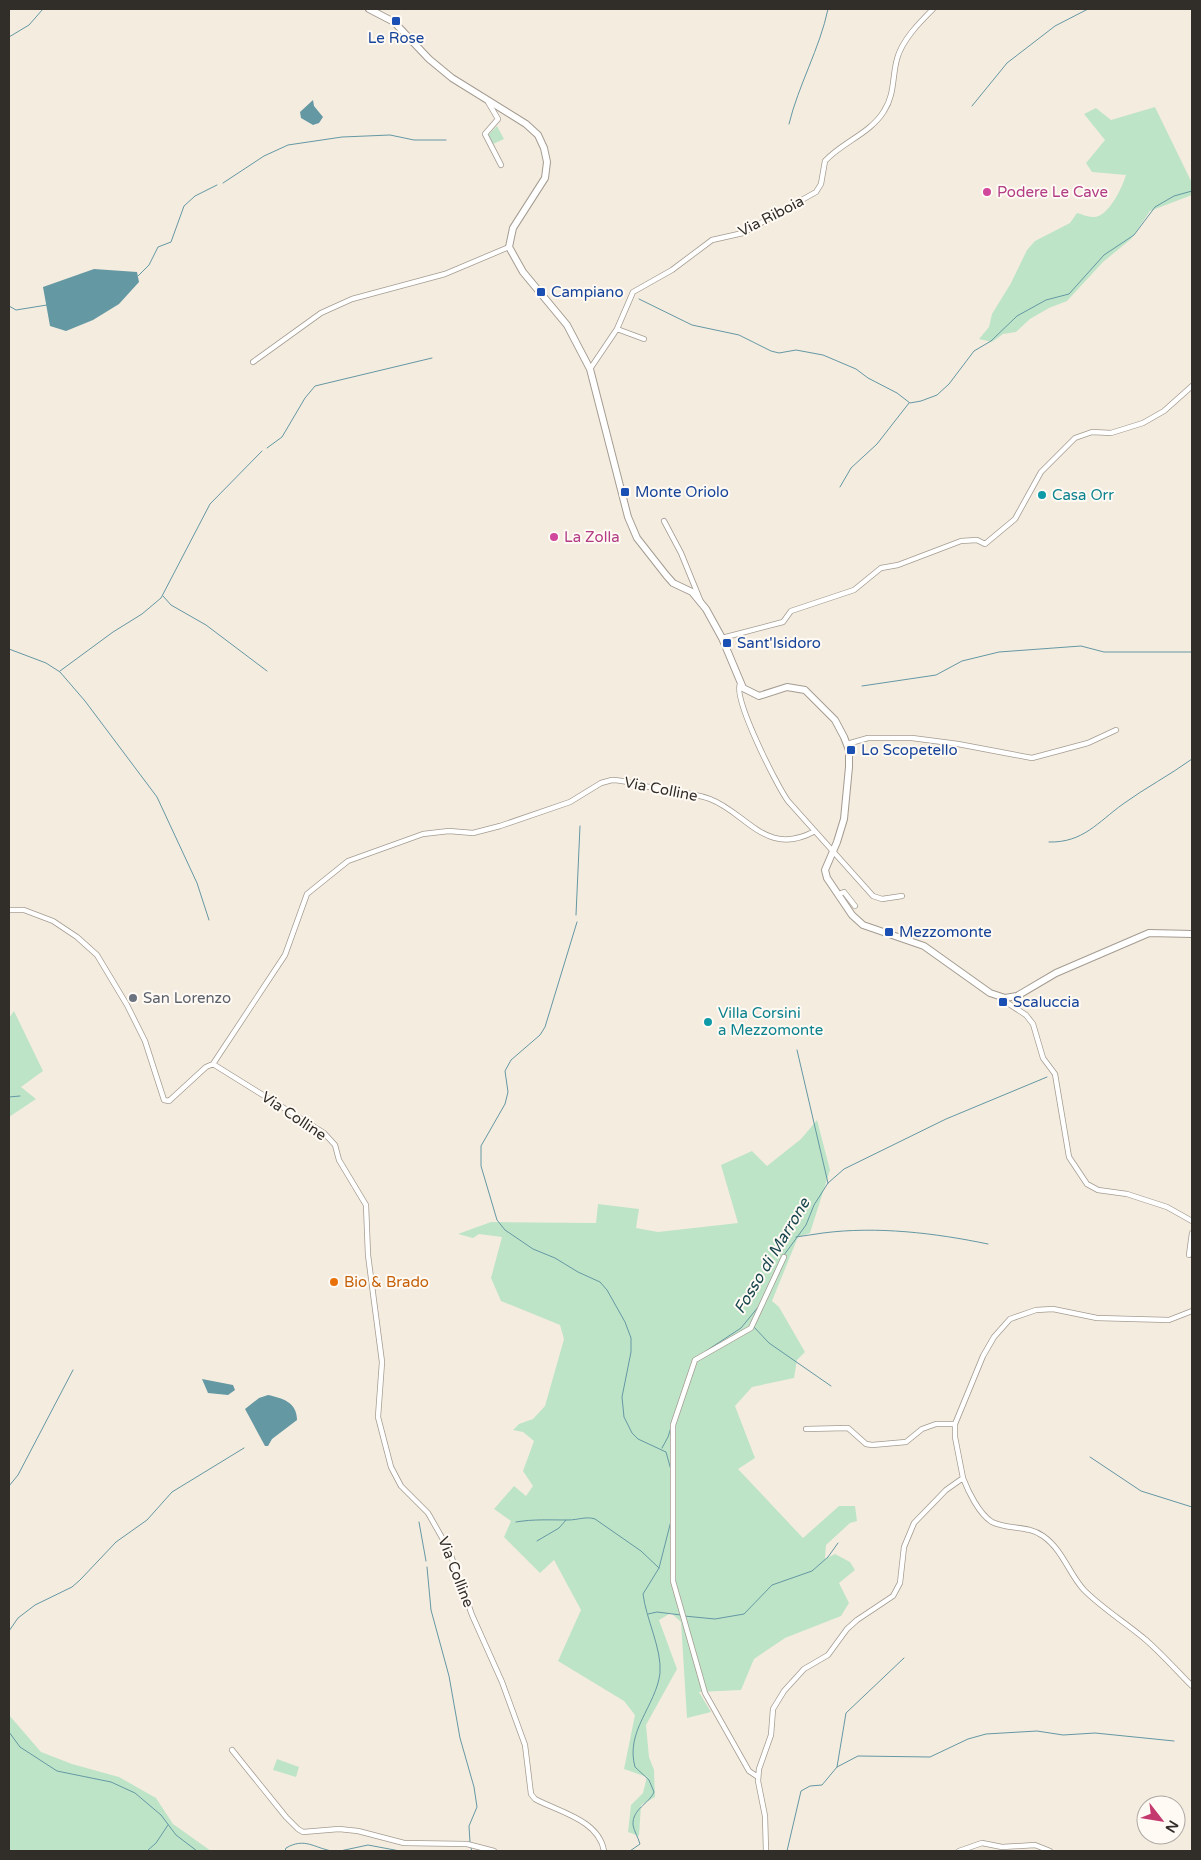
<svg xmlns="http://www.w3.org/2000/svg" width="1201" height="1860" font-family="'Varela Round',sans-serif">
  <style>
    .green { fill: #bee4c8 }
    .water { fill: #6498a3 }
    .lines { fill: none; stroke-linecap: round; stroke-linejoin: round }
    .stream { stroke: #6498a3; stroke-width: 1 }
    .street-casing { stroke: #a49c91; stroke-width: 6 }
    .secondary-casing { stroke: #a49c91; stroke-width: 8 }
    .street { stroke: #fff; stroke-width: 4.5 }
    .secondary { stroke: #fff; stroke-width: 6 }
    .transit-dot { fill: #1a4fb4; stroke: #fffaf3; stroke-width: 2 }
    .hotel-dot { fill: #d1479c; stroke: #fffaf3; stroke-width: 2 }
    .culture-dot { fill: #0f9aa8; stroke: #fffaf3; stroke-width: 2 }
    .worship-dot { fill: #6b7280; stroke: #fffaf3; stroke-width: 2 }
    .food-dot { fill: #e8710a; stroke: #fffaf3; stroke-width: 2 }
    .labels { text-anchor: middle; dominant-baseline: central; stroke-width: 4; stroke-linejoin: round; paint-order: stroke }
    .transit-label { font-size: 15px; fill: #164399; stroke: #fffaf3; text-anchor: start }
    .hotel-label { font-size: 15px; fill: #b23c85; stroke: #fffaf3; text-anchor: start }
    .street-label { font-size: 15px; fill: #312e2a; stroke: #fffaf3 }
    .culture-label { font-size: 15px; fill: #0d838f; stroke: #fffaf3; text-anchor: start }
    .worship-label { font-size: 15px; fill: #5b616d; stroke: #fffaf3; text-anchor: start }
    .food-label { font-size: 15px; fill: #c56008; stroke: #fffaf3; text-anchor: start }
    .water-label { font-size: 16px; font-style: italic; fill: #17464f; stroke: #fffaf3 }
  </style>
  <rect width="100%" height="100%" fill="#f5ece0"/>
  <!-- green -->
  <path class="green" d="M1155,107L1192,183V195L1150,211L1131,239L1103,262L1067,301L1049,308L1030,319L1016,332L1003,334L992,342L979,339L989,327L992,314L1011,283L1027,250L1035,241L1070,223L1077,213C1082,214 1087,217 1093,217C1108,218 1122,188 1126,175L1092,172L1086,163L1105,140L1084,114L1096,108L1111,120Z
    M497,126L504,139L493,144L488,135Z
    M14,1011L43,1071L21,1087L36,1099L9,1117V1018Z
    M817,1120L830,1170L810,1233L798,1237L772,1301L779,1307L805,1352L797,1360L794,1378L752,1387L735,1406L755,1458L738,1469L803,1538L839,1506H855L857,1521L850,1523L826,1545L825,1559L835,1554L850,1562L855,1570L839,1583L849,1603L841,1616L785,1638L754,1659L741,1690L699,1692L711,1712L687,1718L681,1622L671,1613L659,1620L677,1669L646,1725L649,1757L654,1770L655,1797L641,1805L639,1836L628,1832L631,1805L643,1793L647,1777L624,1769L635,1715L624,1701L558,1661L581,1610L554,1560L540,1573L504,1537L511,1521L494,1509L514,1486L526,1496L533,1486L523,1471L534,1441L523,1432L513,1430L519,1424L533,1419L545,1406L564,1339L560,1325L501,1301L491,1278L502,1237L479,1234L473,1238L458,1234L491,1222L596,1223L598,1204L639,1209L636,1228L658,1232L738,1223L721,1165L752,1151L767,1166L801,1139Z
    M9,1715L41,1752L72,1764L119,1777L156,1798L173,1824L211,1851H9Z
    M277,1759L299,1767L296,1777L273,1770Z"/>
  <!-- water -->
  <path class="water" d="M313,100L314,106L323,117L319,123L313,125L301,118L300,112Z
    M94,269L137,272L139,282L119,304L93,320L66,331L50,326L43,287Z
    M202,1379L233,1385L235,1390L228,1395L208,1393Z
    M268,1395C282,1398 297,1402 297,1420L272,1439L268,1446H265L245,1409L259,1398Z"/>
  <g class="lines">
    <!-- stream -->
    <path class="stream" d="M9,37L29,25L43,9
      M972,106L1007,63L1055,26L1088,9
      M789,124C798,86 820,48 828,9
      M223,183L264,156L288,145L342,137L390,135L414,140H446
      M138,276L149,265L158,247L171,242L184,206L195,196L217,185
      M639,299L692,325L739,335L771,351L779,353L796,350L823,355L856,369L868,378L897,393L910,403L921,401L937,395L949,384L974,351L991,341L1017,316L1046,300L1069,294L1104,255L1134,235L1155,207L1174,196L1192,191
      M9,306L16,310L47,305
      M267,448L282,437L305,398L315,386L432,358
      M840,487L851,468L877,444L909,403
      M163,596L171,605L206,625L267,671
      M9,649L46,663L60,672L85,701L157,797L197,883L209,920
      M60,671L113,632L142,614L161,598L210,504L262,451
      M862,686L936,675L962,661L999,652L1081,646L1104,652H1192
      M1049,842C1083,843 1098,822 1123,804C1145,788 1170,775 1192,759
      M576,915L580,826
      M577,922L545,1027L540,1035L511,1060L505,1071L508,1092L505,1104L481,1146V1166L497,1220L505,1230L533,1249L555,1258L578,1272L600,1282L607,1290L625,1322L631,1338V1352L622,1397L624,1417L632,1433L638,1439L666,1452L671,1470
      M797,1050L828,1183
      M9,1097L20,1096
      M796,1237C805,1236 814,1234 823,1233C877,1226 935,1233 988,1244
      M784,1255L806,1225L814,1205L828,1183L844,1169L946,1119L1047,1077
      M766,1291L776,1269
      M753,1326L769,1343L831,1386
      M706,1351L741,1328L759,1306
      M662,1448L668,1437L681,1395
      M1090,1457L1141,1491L1192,1507
      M9,1486L18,1475L73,1370
      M419,1522L426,1561
      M516,1522C533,1519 550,1520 568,1520C578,1520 586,1516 595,1519L641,1551L659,1568
      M537,1541L559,1528L566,1520
      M427,1567L431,1610L449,1676L460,1738L474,1787L477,1807L469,1826L470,1842
      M648,1614L657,1612L681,1615
      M684,1616L715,1619L744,1614L772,1585L812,1571L828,1557L838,1543
      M9,1631L18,1618L35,1605L72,1587L80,1580L116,1542L147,1520L172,1492L244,1448
      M9,1732L20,1747L57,1771L111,1782L135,1793L161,1815L176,1835L197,1851
      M837,1767L846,1713L904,1658
      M471,1848L472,1851
      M147,1851L156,1843L168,1825
      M285,1851L286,1848C305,1837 314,1848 332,1851
      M340,1851L368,1845L400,1851
      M630,1851L640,1844C638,1837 634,1831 633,1825C632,1809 649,1804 654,1792L649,1780L635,1767C625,1731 656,1706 660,1673C662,1649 646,1619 643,1594L659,1568L671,1521
      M787,1851L801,1791L810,1786L822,1785L837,1767L858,1756L930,1757L968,1739L986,1734L1037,1731L1063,1735L1095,1733L1174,1741"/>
    <defs>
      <path id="street" d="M488,102L498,119L485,134L501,165
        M617,329L644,339
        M253,362L321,313L352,299L445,274L509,247
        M590,369L617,329L633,292L672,270L712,240L743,233L816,192L821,184L825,161C842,142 870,134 884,111C895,94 892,77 897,59C902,40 920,22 933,9
        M664,521L681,553L701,602
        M722,638L783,622L791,611L854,590L881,568L898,565L961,541L977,540L985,544L1015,519L1041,472L1075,438L1092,432L1111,433L1143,423L1164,411L1192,386
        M740,684C733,699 777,786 788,801L873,896L882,899L902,896
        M847,744L868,738H912L958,744L1032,758L1088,743L1116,730
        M839,894L844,892L855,906
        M9,910H24L53,921L77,937L97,955L127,1005L145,1041L164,1100L169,1101L206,1067L213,1064
        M1005,998L1006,1002L1026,1015L1033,1024L1043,1058L1055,1074L1069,1157L1087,1184L1098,1190L1127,1194L1167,1207L1192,1221
        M1189,1255L1192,1233
        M806,1429L848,1428L866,1444L872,1445L906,1442L922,1429L936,1424H955
        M963,1478C968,1491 979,1514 992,1522C1008,1530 1028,1525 1043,1536C1063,1550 1069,1574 1084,1590C1103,1609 1126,1623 1146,1640C1162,1654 1177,1671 1192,1686
        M232,1750L286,1817L298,1829L303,1832L339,1829L358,1831L404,1843L467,1844L494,1851
        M758,1777L749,1771L705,1693L673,1581V1425L695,1360L751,1328L784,1257
        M604,1851C599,1820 559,1812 535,1799L531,1794L525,1745L502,1682L472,1615L449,1550L428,1513L401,1486L391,1467L378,1417L382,1362L368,1255L366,1205L339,1160L335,1145L324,1133L213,1064L285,955L307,894L348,861L423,834L449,831L473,833L500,826L570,802L601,783L612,780C625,780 637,785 650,787C670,791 690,792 710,799C747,813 766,858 815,831
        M766,1851L765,1816L758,1781L759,1769L771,1735L773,1709L784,1691L804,1669L828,1655L847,1629L857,1620L893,1596L900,1583L904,1547L914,1523L946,1490L963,1478L955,1437V1424L983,1356L994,1337L1010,1319L1036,1310L1053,1309L1097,1318L1169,1320L1192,1311
        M959,1851L982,1843L1002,1847L1035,1845L1050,1851"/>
      <path id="secondary" d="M369,9L394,22L429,59L452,78L526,124L538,135L544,148L547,162L545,178L513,228L509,247L523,272L567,325L590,369L628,517L637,538L666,575L673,583L692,592L706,609L722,638L743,688L759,696L787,687L805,690L835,720L844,737L849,750V767L844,819L837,842L825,870L827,878L852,915L863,925L924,946L990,993L1005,998L1017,996L1056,973L1149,933L1192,934"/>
    </defs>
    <!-- street casing -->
    <use href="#street" class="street-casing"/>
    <!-- secondary casing -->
    <use href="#secondary" class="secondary-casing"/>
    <!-- street -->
    <use href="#street" class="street"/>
    <!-- secondary -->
    <use href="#secondary" class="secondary"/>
  </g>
  <!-- markers -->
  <g class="transit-dot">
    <rect x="391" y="16" width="10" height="10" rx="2.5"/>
    <rect x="536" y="287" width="10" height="10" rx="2.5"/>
    <rect x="620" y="487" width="10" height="10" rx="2.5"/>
    <rect x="722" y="638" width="10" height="10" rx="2.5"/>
    <rect x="846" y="745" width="10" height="10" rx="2.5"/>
    <rect x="884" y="927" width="10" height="10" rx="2.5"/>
    <rect x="998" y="997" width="10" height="10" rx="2.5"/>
  </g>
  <g class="hotel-dot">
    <circle cx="987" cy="192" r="5"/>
    <circle cx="554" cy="537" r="5"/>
  </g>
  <g class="culture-dot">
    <circle cx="1042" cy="495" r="5"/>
    <circle cx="708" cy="1022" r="5"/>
  </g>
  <circle class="worship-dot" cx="133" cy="998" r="5"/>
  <circle class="food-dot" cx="334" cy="1282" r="5"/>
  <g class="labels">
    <!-- transit labels -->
    <g class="transit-label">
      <text x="396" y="38" text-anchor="middle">Le Rose</text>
      <text x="551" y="292">Campiano</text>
      <text x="635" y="492">Monte Oriolo</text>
      <text x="737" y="643">Sant'Isidoro</text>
      <text x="861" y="750">Lo Scopetello</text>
      <text x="899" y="932">Mezzomonte</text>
      <text x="1013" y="1002">Scaluccia</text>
    </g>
    <!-- hotel labels -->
    <g class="hotel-label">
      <text x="997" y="192">Podere Le Cave</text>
      <text x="564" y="537">La Zolla</text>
    </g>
    <!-- street labels -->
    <g class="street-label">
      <text transform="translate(771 216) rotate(-27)">Via Riboia</text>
      <text transform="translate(661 789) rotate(11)">Via Colline</text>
      <text transform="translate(294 1116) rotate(34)">Via Colline</text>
      <text transform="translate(456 1572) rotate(69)">Via Colline</text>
    </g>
    <!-- culture labels -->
    <g class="culture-label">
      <text x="1052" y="495">Casa Orr</text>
      <text x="718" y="1013">Villa Corsini<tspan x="718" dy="17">a Mezzomonte</tspan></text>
    </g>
    <!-- worship labels -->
    <g class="worship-label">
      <text x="143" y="998">San Lorenzo</text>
    </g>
    <!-- food labels -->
    <g class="food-label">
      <text x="344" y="1282">Bio &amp; Brado</text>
    </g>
    <!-- water labels -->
    <g class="water-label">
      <text transform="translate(772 1256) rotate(-59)">Fosso di Marrone</text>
    </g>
  </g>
  <!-- border -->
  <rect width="1201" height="1860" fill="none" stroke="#312e2a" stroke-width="20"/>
  <!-- north arrow -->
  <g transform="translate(1161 1820) rotate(121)"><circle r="24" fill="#fffaf3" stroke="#ada8a3"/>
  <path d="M0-4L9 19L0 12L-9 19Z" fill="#c4396e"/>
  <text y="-8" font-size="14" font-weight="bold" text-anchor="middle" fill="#312e2a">N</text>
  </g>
</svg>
